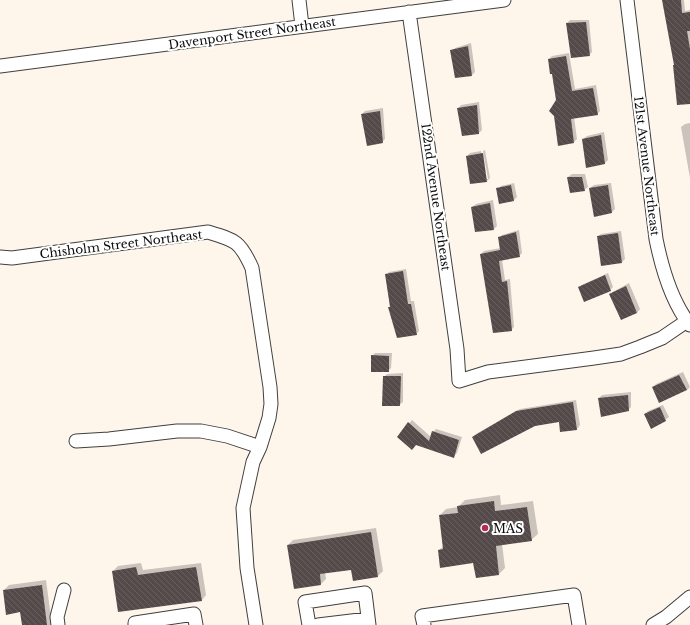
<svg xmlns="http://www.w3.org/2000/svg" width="690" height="625" font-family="'Libre Baskerville',serif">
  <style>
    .shadow { fill: #0003 }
    .building { fill: url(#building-back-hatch) }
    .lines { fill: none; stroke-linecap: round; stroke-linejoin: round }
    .minor-casing { stroke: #3f3f3f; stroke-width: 15 }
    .minor { stroke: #fff; stroke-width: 13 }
    .poi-dot { fill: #b42b55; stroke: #fff; stroke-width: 1.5 }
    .labels { text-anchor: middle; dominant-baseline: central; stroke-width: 4; stroke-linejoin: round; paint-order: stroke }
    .street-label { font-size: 12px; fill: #0c0c0c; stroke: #fff }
    .poi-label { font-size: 12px; fill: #0c0c0c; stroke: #fff; text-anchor: start }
  </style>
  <defs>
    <pattern id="building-back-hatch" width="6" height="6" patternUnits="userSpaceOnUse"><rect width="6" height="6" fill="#544a49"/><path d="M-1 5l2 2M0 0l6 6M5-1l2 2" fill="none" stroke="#68605f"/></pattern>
  </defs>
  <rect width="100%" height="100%" fill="#fef5eb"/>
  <!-- shadow -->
  <path class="shadow" d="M664,0H684L685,11L690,10V103L675,64Z
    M570,20H589L592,52L589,55L567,23Z
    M471,43L475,72L472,75L456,76L452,51L455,48Z
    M569,53L575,89L596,85L600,111L597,114L574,117L577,139L574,142L559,145L557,101L553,72L549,59L552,56Z
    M479,102L482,130L479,133L458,109L461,105Z
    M383,108L385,139L382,142L362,114L365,111Z
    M690,123V178L681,127L685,124Z
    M604,132L608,160L605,163L587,166L583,139L587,136Z
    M485,150L490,178L487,181L470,182L467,156L470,153L481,151L486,179H488L483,151Z
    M572,174H585L588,187L584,190L568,177Z
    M514,183L517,197L514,200L499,203L498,189L501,186Z
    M611,183L615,209L612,212L590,188L594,185Z
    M493,200L497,226L494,229L472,207L476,204Z
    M519,230L522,253L519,256L502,259L505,280L510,279L514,327L511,330L481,254L484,251L501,248L499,238L502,235Z
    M621,231L625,259L622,262L598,237L601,234Z
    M406,269L411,301H414L419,331L416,334L389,308L391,305L386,275L389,272Z
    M608,273L613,287L610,290L579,288L582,285Z
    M629,283L640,309L637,313L610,295L613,292Z
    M375,353H392L391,368L388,371L372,356Z
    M683,372L690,387L687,390L653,387L656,384Z
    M403,373V402L399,405L384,377L387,374Z
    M631,392V407L628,410L599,398L602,395Z
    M576,400L580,425L577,429L561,430L560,421L473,437L476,434L520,409Z
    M663,405L669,417L665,420L645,414L648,411Z
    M412,420L431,437L433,432L436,429L462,437L457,453L454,456L398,437Z
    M500,495L501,505L533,501L538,534L531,540L502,544L505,568L499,574L474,562L439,550L444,546L440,515L446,509L458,507L465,500Z
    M376,528L383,571L378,576L352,568L325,572L326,579L321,584L288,545L293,540Z
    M141,563L143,570L201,563L206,595L202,600L113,571L118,566Z
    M46,580L52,625H23L21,611L4,590L9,585Z"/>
  <!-- building -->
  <path class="building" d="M662,0H681L682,13L690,12V31H687L690,49V104L677,105L673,65H674Z
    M586,22L590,56L571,58L566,23Z
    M468,46L472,76L455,78L450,50Z
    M566,56L572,91L593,88L598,115L571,119L574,143L558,146L554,116L549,111L556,100L552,74H550L548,59Z
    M477,105L479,134L462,136L457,108Z
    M380,111L383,143L367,146L361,114Z
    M601,135L605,164L586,168L582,139Z
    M483,153L487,182L470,184L466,156Z
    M567,177H582L585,191L570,193Z
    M511,185L514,201L499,204L496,188Z
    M608,185L612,213L594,217L589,188Z
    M490,203L494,230L475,232L471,207Z
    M516,232L520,257L499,261L502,282L507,281L512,331L493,333L480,254L500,250L498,237Z
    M618,233L622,263L601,266L597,236Z
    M403,271L408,304H411L417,335L397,338L388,307H390L385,274Z
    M605,275L611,291L584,302L578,287Z
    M626,286L637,313L621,320L609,294Z
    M371,355L389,356V372H371Z
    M679,375L687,390L659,403L652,387Z
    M383,376H401L400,406H382Z
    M628,395L629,411L601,417L598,398Z
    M573,402L577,430L560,432L559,422L535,426L481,454L472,437L516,411Z
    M660,407L666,421L651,429L644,414Z
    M408,422L429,441L432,431L459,440L454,458L416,445L412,450L397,437Z
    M494,501L495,511L527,507L532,541L496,546L499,575L476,578L473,563L440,568L438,550L443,549L439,515L458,513L457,506Z
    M371,532L378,577L353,581L351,570L320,574L321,585L294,589L287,545Z
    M136,567L138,575L196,567L202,601L118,612L112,571Z
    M42,585L47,625H22L20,612L6,615L3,590Z"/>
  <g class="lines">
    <defs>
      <path id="minor" d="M299,0L302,26
        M627,0L656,239C662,269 671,301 690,325
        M409,12L457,349L459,381L488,372L594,358L621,354L640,347L662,338L687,321
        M0,66L504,0
        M0,257L12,258L208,232C235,240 240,241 252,268L270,387L271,404L269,418L260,447L253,462L243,508L247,568L256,625
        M76,441L109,439L177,431H201L227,436L260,447
        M58,625L57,617L64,590
        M135,625V623L194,614L196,625
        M309,625L305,602L365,593L369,625
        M318,625L368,619
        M424,625L422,616L574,595L579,625
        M653,625L666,617L690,597"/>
    </defs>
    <!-- minor casing -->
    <use href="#minor" class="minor-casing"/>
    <!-- minor -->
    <use href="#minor" class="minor"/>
  </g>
  <!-- markers -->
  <circle class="poi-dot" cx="485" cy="528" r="4"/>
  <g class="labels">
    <!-- street labels -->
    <g class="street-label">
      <text transform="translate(252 33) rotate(-8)">Davenport Street Northeast</text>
      <text transform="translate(647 166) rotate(83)">121st Avenue Northeast</text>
      <text transform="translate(436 197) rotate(82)">122nd Avenue Northeast</text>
      <text transform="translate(121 244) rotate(-7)">Chisholm Street Northeast</text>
    </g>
    <!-- poi labels -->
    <g class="poi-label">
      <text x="493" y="528">MAS</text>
    </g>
  </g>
</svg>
